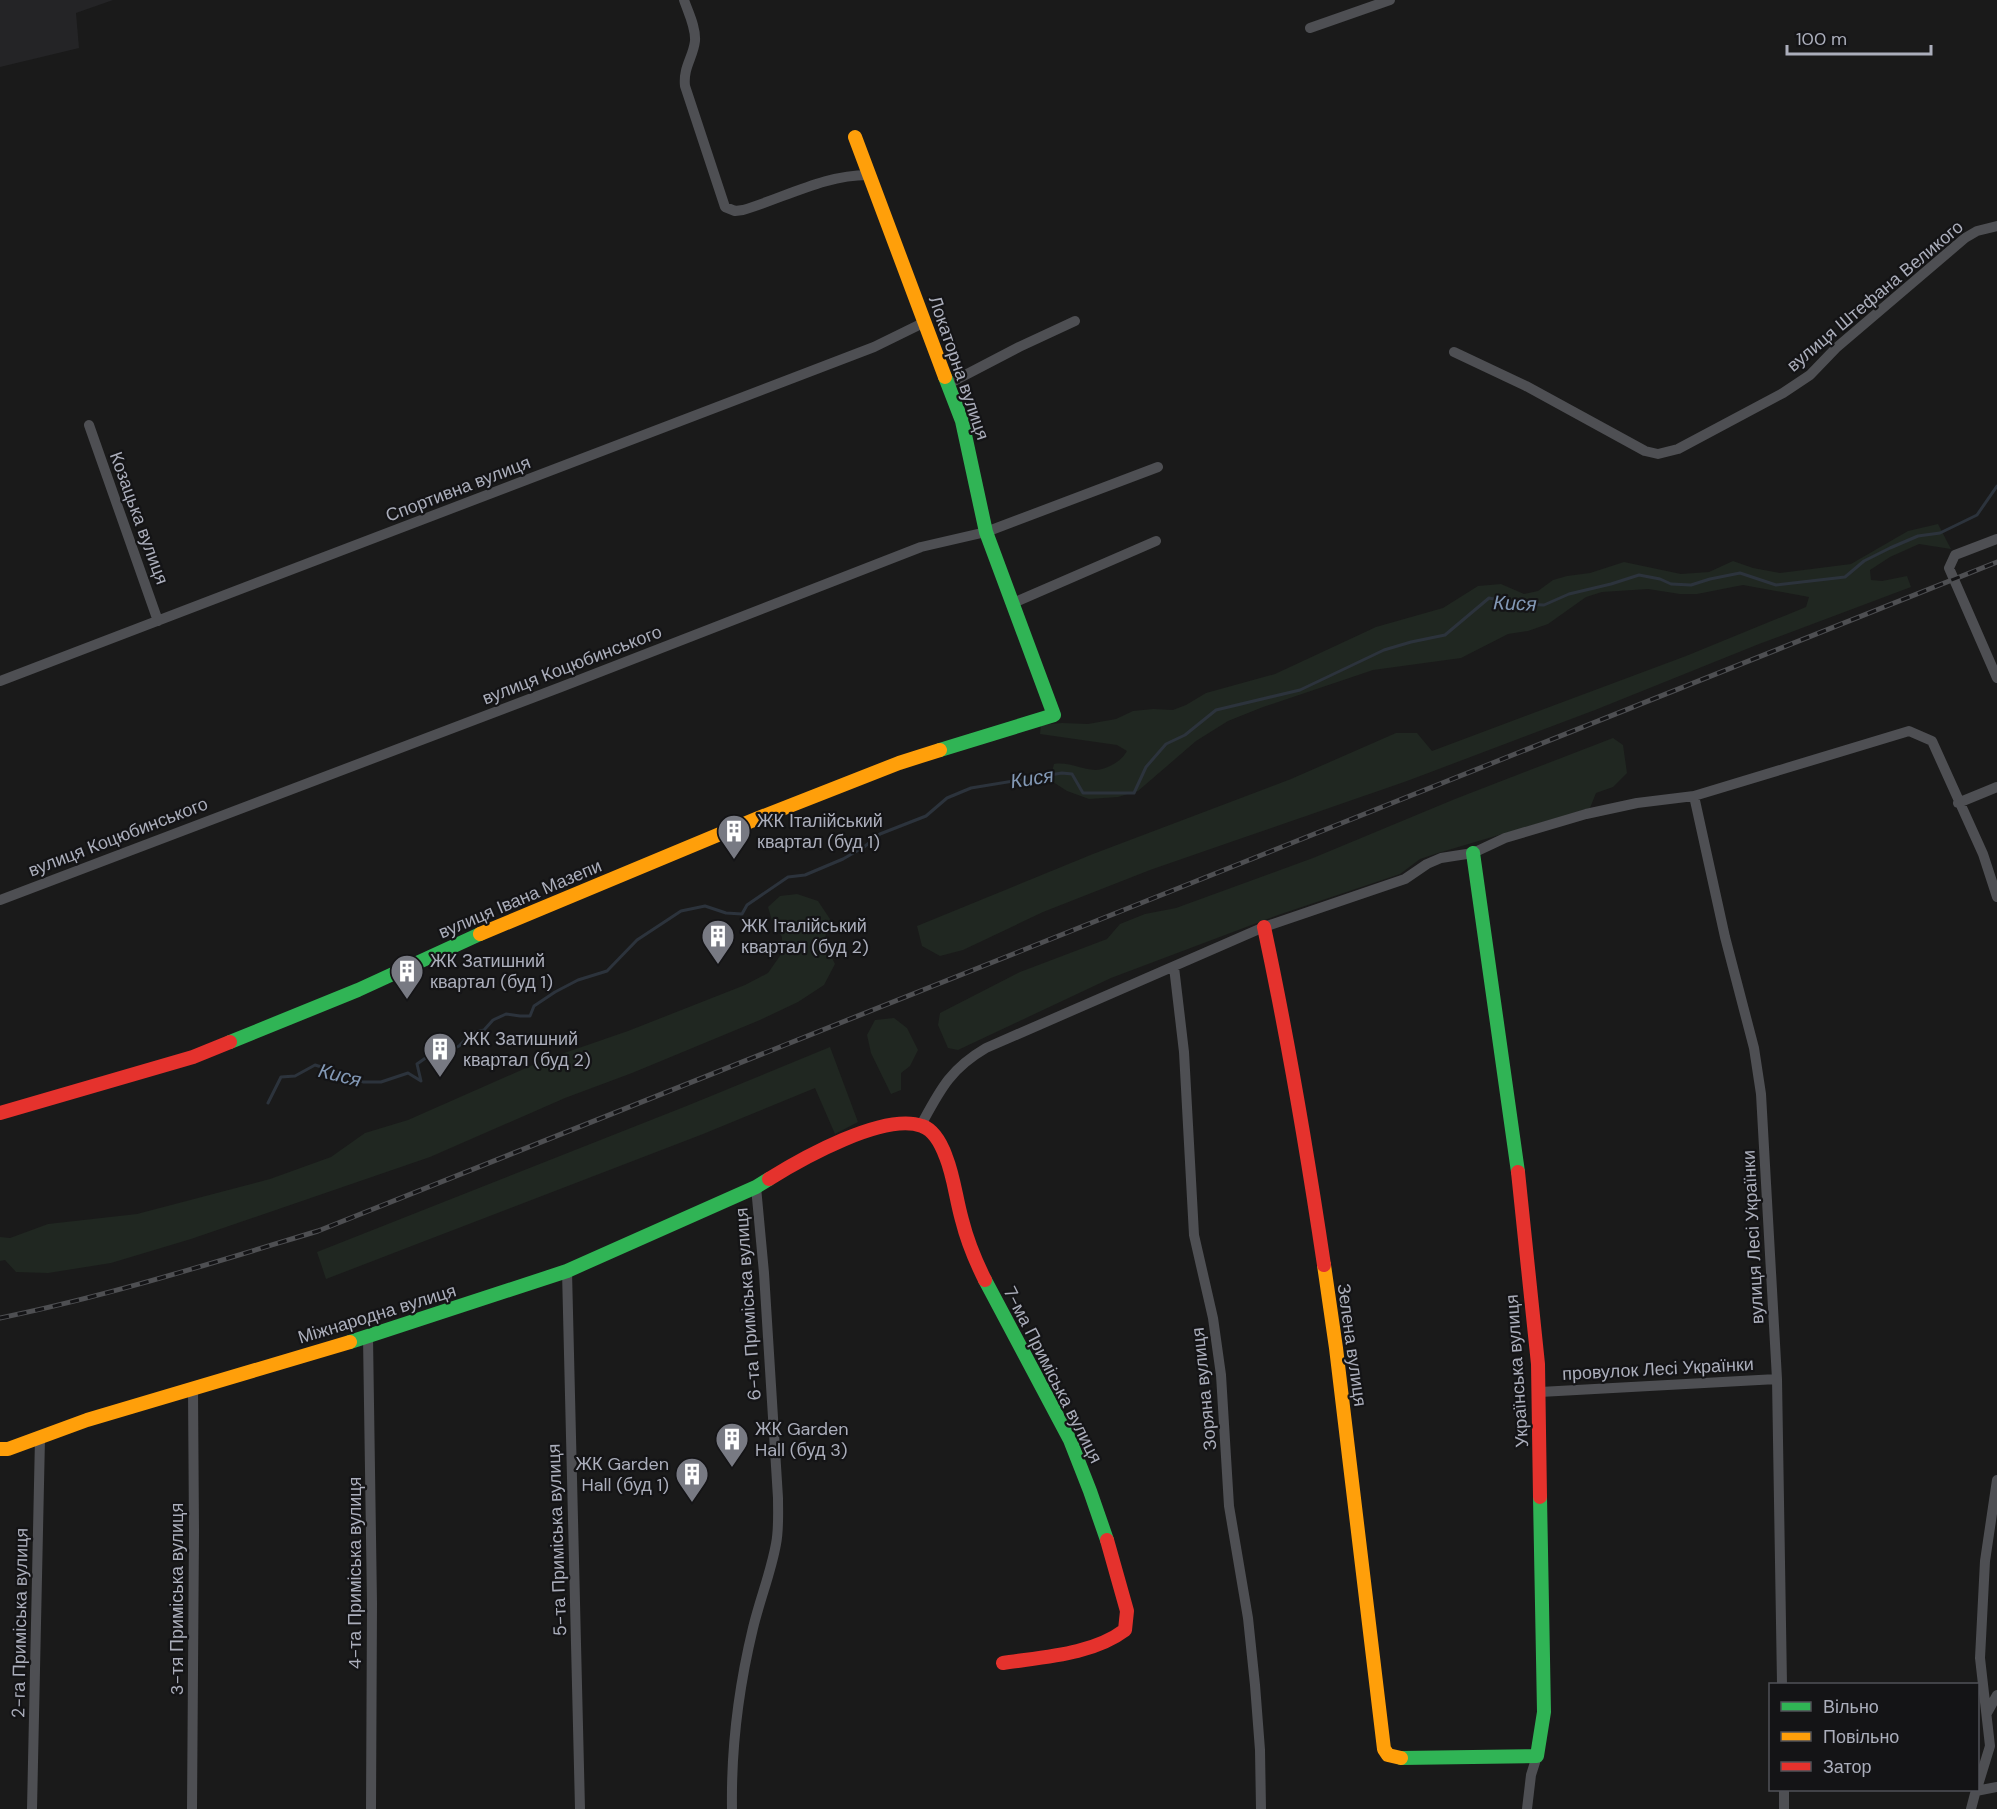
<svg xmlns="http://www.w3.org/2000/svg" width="1997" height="1809" font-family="'DM Sans',sans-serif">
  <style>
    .built { fill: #242426 }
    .green { fill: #202721 }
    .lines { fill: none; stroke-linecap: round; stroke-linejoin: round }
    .stream { stroke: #2c333c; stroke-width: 3 }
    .street { stroke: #4e4f53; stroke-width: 10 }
    .fast { stroke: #30b455; stroke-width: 14 }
    .slow { stroke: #ff9f0a; stroke-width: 14 }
    .jam { stroke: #e5322d; stroke-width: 14 }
    .rail-casing { stroke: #4e4f52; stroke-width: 5 }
    .rail { stroke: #141416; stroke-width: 3; stroke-dasharray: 9; stroke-linecap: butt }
    .labels { text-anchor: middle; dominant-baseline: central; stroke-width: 4.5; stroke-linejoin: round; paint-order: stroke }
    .street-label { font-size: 18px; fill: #abaebb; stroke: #141416 }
    .poi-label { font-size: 18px; fill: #abaebb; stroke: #141416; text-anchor: start }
    .water-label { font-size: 20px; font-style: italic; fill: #8298b5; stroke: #141416 }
  </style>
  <rect width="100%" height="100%" fill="#1a1a1a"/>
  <!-- built -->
  <path class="built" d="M0,0H113L76,13L79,48L0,67Z"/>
  <!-- green -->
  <path class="green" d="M1938,524L1951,549L1919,544L1890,557L1870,570L1871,580L1882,581L1907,576L1911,587L1759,644L1595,710L1407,781L1150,870L1043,912L963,950L940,956L922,946L917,926L1093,854L1291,779L1396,733H1417L1432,751L1686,656L1806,607L1809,597L1743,585L1697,594H1680L1648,589L1602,592L1586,597L1548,624L1528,631L1508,634L1461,658L1373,670L1263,707L1228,721L1196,741L1138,791L1118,797L1089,799L1067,791L1050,780L1054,764C1076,761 1089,777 1110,766C1118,762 1122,759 1127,751L1117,745L1040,734L1041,725L1062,723L1088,724L1116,719L1133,711L1153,709L1173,710L1186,705L1206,693L1275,674L1376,627L1443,608L1478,586L1501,584L1524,594L1538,591L1553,580L1567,576L1590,573L1624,562L1681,574L1709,572L1733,561L1753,568L1780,573L1851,564L1908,531Z
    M1613,738L1623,745L1627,773L1613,787L1596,793L1590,808L1438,853L1420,859L1400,874L1278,915L1111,978L958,1050L948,1048L938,1025L940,1013L1020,972L1107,939L1120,924L1145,914L1176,908L1313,858L1455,799Z
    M797,894L818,901L830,919L824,942L835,964L824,985L798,1002L760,1020L632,1073L565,1098L430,1157L191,1239L111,1263L48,1273L16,1272L5,1260L0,1261V1237L10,1238L48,1224L137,1214L270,1179L331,1157L365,1133L408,1120L544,1060L628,1031L745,985L768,973L782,953V937L772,921L768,907L780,896Z
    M894,1018L907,1028L918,1050L910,1066L901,1073V1090L891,1094L871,1053L867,1035L875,1020Z
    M830,1047L858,1122L835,1134L815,1088L703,1134L326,1279L317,1252L689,1105Z"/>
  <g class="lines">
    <!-- stream -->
    <path class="stream" d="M268,1103L281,1077L295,1076L315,1065L351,1076L363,1082H381L408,1073L421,1081L417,1064L427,1057L440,1056L459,1046L472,1033L484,1030L493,1020L506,1014L520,1016H530L534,1006L555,992L578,980L607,971L637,940L681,911L705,906L726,913L742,914L747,905L788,877L805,875L843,859L864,847L880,834L926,816L947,798L971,788L1062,773L1072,774L1083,793H1134L1146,767L1166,744L1185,735L1216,710L1300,690L1384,650L1411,642L1445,635L1489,598L1519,604L1544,605L1569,594L1611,584L1639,575L1660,579L1671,584L1691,585L1710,579L1740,573L1776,585L1845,577L1864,561L1890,548L1918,536L1940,533L1977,515L1997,486"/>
    <!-- street -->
    <path class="street" d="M684,0C688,12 696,27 695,41C693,58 683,67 685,86L725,207L735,211L743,210C784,198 826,174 870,175
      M1310,28L1390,0
      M1454,352L1526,386L1645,451L1658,454L1678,449L1783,393L1810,375L1836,348L1965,238L1977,231L1997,226
      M948,384L1019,347L1075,321
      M89,425L158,621
      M1997,539L1955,555L1949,568L1997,678
      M1013,603L1156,541
      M0,681L874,347L925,322
      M1694,796L1725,937L1754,1048L1761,1094L1777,1379L1782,1684
      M1958,803L1997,787
      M0,900L561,687L921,547L986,532L1158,467
      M1174,967L1184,1052L1194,1235L1213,1318L1221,1375L1229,1506L1248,1618L1255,1685L1260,1750L1261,1809
      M921,1125C940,1090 950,1069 986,1048L1264,927L1405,879L1427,864L1441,858L1473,853L1505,838L1586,814L1637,803L1694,796L1909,731L1932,741L1983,854L1997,897
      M567,1271L580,1809
      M368,1337L372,1603L371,1809
      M1540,1392L1777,1379
      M1987,1713L1997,1695
      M1978,1785L1990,1746L1980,1658L1985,1561L1997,1480
      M1784,1790V1809
      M1976,1791L1997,1787
      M32,1809L40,1438
      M192,1809L194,1531L193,1390
      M732,1809C731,1749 739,1686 753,1628C760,1599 771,1572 776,1544C779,1529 778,1513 778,1498L764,1273L756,1187
      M1527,1809L1531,1775L1537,1756
      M1971,1809L1976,1790"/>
    <!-- fast -->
    <path class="fast" d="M940,750L1054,715L986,532L962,421L945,377
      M1473,853L1518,1172
      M230,1042L358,990L480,934
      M985,1280L1070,1440L1090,1491L1107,1540
      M350,1342L567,1271L756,1187L769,1179
      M1401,1758L1537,1756L1544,1712L1540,1497"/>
    <!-- slow -->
    <path class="slow" d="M855,137L945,377
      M480,934L756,819L899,763L940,750
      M1324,1265L1336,1348L1384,1749L1388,1755L1401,1758
      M0,1449H8L87,1420L350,1342"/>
    <!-- jam -->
    <path class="jam" d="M1264,927C1288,1039 1307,1151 1324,1265
      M0,1113L193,1057L230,1042
      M1518,1172L1538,1364L1540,1497
      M769,1179C801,1159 884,1112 922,1126C934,1130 942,1146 946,1157C954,1177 956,1199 962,1220C967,1240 975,1260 985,1280
      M1003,1663C1042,1657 1092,1655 1125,1630L1127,1611L1107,1540"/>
    <defs>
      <path id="rail" d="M0,1318C108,1296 212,1263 318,1231L1997,562"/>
    </defs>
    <!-- rail casing -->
    <use href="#rail" class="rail-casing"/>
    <!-- rail -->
    <use href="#rail" class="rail"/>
  </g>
  <!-- icons -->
  <defs>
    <symbol id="building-pin" viewBox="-11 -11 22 30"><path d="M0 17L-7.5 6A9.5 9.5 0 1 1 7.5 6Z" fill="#787a83" stroke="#141416"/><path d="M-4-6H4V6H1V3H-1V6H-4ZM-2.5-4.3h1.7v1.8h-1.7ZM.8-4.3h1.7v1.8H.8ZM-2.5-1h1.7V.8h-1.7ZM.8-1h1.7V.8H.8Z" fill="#fff"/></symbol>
  </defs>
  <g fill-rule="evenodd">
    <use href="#building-pin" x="715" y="812" width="38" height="52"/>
    <use href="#building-pin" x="699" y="917" width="38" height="52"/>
    <use href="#building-pin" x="388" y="952" width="38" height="52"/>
    <use href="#building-pin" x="421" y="1030" width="38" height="52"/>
    <use href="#building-pin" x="713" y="1420" width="38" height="52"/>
    <use href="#building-pin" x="673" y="1455" width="38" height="52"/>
  </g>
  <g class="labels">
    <!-- street labels -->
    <g class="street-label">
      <text transform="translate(1875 296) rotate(-40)">вулиця Штефана Великого</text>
      <text transform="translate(959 368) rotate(71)">Локаторна вулиця</text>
      <text transform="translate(458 489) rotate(-21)">Спортивна вулиця</text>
      <text transform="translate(139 518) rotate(70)">Козацька вулиця</text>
      <text transform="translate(572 665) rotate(-21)">вулиця Коцюбинського</text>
      <text transform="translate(118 837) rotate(-21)">вулиця Коцюбинського</text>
      <text transform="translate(520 899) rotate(-23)">вулиця Івана Мазепи</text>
      <text transform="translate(1753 1237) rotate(-93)">вулиця Лесі Українки</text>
      <text transform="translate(748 1304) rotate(-94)">6-та Приміська вулиця</text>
      <text transform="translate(377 1314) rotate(-17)">Міжнародна вулиця</text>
      <text transform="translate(1352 1345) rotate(82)">Зелена вулиця</text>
      <text transform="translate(1658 1369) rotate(-3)">провулок Лесі Українки</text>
      <text transform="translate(1517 1371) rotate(-94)">Українська вулиця</text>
      <text transform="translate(1053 1375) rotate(63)">7-ма Приміська вулиця</text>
      <text transform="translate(1204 1389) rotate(-96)">Зоряна вулиця</text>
      <text transform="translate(557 1540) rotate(-92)">5-та Приміська вулиця</text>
      <text transform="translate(355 1573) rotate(-90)">4-та Приміська вулиця</text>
      <text transform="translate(177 1599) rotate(-90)">3-тя Приміська вулиця</text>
      <text transform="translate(20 1623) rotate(-89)">2-га Приміська вулиця</text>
    </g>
    <!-- poi labels -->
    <g class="poi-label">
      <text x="757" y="821">ЖК Італійський<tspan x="757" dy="21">квартал (буд 1)</tspan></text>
      <text x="741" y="926">ЖК Італійський<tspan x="741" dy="21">квартал (буд 2)</tspan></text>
      <text x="430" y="961">ЖК Затишний<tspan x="430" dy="21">квартал (буд 1)</tspan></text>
      <text x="463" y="1039">ЖК Затишний<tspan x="463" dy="21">квартал (буд 2)</tspan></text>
      <text x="755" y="1429">ЖК Garden<tspan x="755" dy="21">Hall (буд 3)</tspan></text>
      <text x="669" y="1464" text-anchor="end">ЖК Garden<tspan x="669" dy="21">Hall (буд 1)</tspan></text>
    </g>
    <!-- water labels -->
    <g class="water-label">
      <text transform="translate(1515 603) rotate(2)">Кися</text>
      <text transform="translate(1032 778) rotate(-9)">Кися</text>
      <text transform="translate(340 1075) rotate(14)">Кися</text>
    </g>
  </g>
  <!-- legend -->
  <rect x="1769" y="1683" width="210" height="108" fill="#141416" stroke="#505258" stroke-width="1.5"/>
  <rect x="1781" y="1702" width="30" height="9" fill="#30b455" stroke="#505258" stroke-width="1.5"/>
  <text x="1823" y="1713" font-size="18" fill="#abaebb">Вільно</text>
  <rect x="1781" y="1732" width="30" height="9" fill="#ff9f0a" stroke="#505258" stroke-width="1.5"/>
  <text x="1823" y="1743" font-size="18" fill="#abaebb">Повільно</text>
  <rect x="1781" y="1762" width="30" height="9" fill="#e5322d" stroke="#505258" stroke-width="1.5"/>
  <text x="1823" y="1773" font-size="18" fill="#abaebb">Затор</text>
  <!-- scale -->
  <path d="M1787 45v9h144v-9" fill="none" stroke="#abaebb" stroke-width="3"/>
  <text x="1796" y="45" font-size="18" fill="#abaebb" stroke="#141416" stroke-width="4.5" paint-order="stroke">100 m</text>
</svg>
